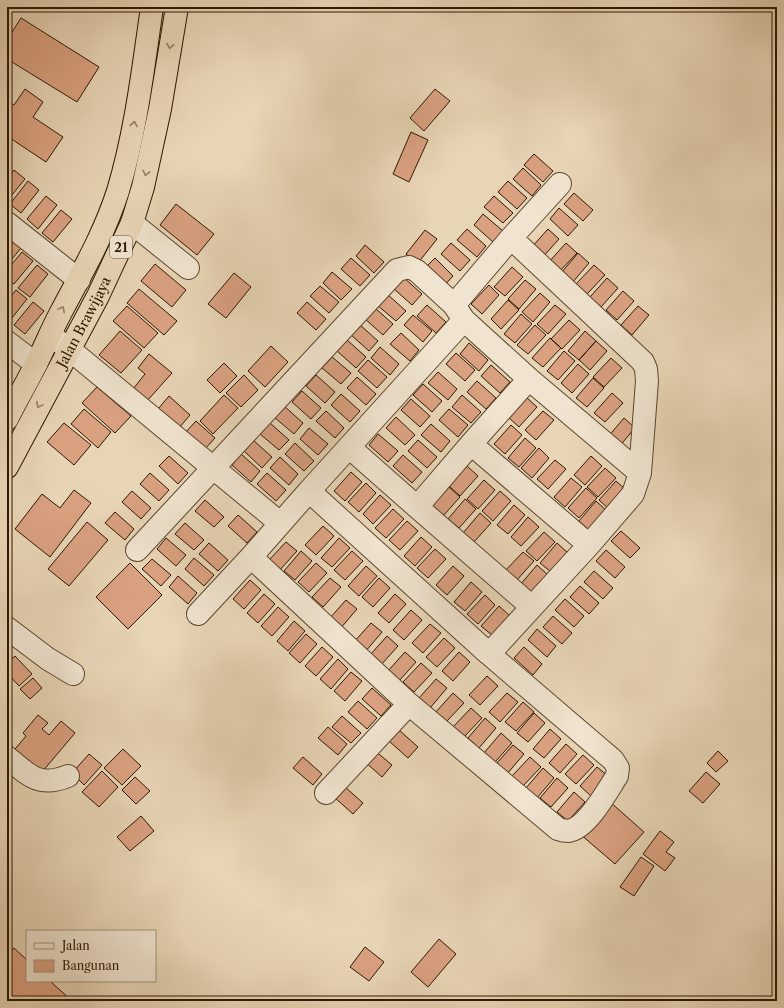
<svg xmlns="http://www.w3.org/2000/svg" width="784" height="1008" font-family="'Libre Caslon Text',serif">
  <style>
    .building { fill: #daa181; stroke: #2d1800 }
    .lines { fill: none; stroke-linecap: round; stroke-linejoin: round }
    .minor-casing { stroke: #5c472e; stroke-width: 24 }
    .highway-casing { stroke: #2d1800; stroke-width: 24 }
    .minor { stroke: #f0e4d0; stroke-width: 22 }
    .highway { stroke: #e8d5b6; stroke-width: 22 }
    .oneway { stroke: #948064 }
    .labels { text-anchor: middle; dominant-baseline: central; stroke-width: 4; stroke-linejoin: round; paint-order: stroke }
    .shield { fill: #f0e4d0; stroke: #68553e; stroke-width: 1 }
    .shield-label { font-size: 13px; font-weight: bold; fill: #2d1800 }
    .street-label { font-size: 14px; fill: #2d1800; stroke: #f0e4d0 }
  </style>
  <rect width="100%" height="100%" fill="#e8d5b6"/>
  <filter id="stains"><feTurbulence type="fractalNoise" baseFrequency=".005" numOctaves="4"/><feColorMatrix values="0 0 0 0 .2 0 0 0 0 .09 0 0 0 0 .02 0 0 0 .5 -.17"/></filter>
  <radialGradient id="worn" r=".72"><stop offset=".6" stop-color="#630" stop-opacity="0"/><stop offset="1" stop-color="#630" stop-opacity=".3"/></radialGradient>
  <!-- building -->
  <path class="building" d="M21,18L99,67L77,102L7,59V40Z
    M25,89L43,102L33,117L63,137L46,162L7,136V103L8,101L14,105Z
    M435,89L450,101L424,131L410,118Z
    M411,132L428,140L409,182L393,174Z
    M534,154L553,171L543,182L524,165Z
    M523,168L541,185L532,196L513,179Z
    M14,170L25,179L7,201V178Z
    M28,181L39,190L21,213L10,204Z
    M508,181L527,198L517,209L498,192Z
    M574,193L593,210L583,221L564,204Z
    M46,196L57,205L38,229L27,219Z
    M494,196L513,213L503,223L484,207Z
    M176,204L214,234L197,255L160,225Z
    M559,208L578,225L568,236L550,219Z
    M61,210L72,219L53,242L42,233Z
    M483,214L503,231L493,242L474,225Z
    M467,229L486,246L477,257L457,240Z
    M548,229L559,239L542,258L531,248Z
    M425,230L437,239L418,263L406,254Z
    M10,239L21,248L7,265V242Z
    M451,243L470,260L460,271L441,254Z
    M566,243L577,253L559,272L548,263Z
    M365,245L384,262L374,273L356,256Z
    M22,252L33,261L14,284L7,278V270Z
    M578,253L589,263L572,283L561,273Z
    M351,258L370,275L360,286L341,269Z
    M435,258L453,276L444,286L424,269Z
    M155,264L186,290L172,307L141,281Z
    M37,265L48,274L30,297L18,288Z
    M594,265L605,275L587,294L576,284Z
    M512,267L523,277L505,296L494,287Z
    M332,272L352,289L341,300L323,283Z
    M234,273L251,287L226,318L208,304Z
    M403,277L422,294L412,305L393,288Z
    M607,278L618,288L601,307L590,297Z
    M525,280L536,289L519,309L508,299Z
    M489,285L499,295L482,314L471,304Z
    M320,286L339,302L329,313L310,296Z
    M139,289L177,321L164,335L127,303Z
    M16,290L27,299L8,323L7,322V301Z
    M623,291L634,301L617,320L606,310Z
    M540,293L550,302L533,322L522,312Z
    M387,294L406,311L396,321L377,305Z
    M508,300L519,310L501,329L491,319Z
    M33,302L44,311L25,334L14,325Z
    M307,302L326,319L316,330L297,313Z
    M427,305L446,322L436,333L417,316Z
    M555,305L566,314L548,334L537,324Z
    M127,306L158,333L144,348L113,321Z
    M638,306L649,315L632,335L621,325Z
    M374,307L393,324L383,335L364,318Z
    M521,314L532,324L515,343L504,334Z
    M413,315L432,331L423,342L404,325Z
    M569,320L580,330L562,349L551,339Z
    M359,324L378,341L369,351L350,334Z
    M535,325L546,335L528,354L517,345Z
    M120,331L142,350L121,373L99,355Z
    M585,331L596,341L579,360L568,351Z
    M401,333L419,350L410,361L390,344Z
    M550,338L561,348L543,367L532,358Z
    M347,340L366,357L356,368L337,351Z
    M596,341L607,351L590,370L579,360Z
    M469,343L488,360L479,371L460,354Z
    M271,346L288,362L265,387L248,371Z
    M380,347L399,364L390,375L371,358Z
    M564,351L575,361L558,380L547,371Z
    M456,353L475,370L465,381L446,364Z
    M149,354L172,373L147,401L133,389L145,374L138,368Z
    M332,357L351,373L341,384L322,368Z
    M611,358L622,368L604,387L593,377Z
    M368,360L387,377L377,388L358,371Z
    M224,363L237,376L220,393L207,380Z
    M578,364L589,374L572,393L561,383Z
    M491,365L510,382L500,393L481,376Z
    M438,372L457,389L448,400L428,383Z
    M244,375L258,390L241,407L226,393Z
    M316,375L335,392L325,403L306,386Z
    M357,377L376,394L366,405L347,388Z
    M593,378L604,388L587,407L576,398Z
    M477,381L496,398L486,409L467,392Z
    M423,384L442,401L432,412L413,395Z
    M97,387L131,416L115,433L82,403Z
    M302,391L321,408L311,419L292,402Z
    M612,393L623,403L605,422L594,413Z
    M341,394L360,411L350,422L331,405Z
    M224,395L238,408L213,434L200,421Z
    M462,395L481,412L471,423L452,407Z
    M169,396L190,415L179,428L158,409Z
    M526,397L537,407L519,427L508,417Z
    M411,399L430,416L420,427L401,410Z
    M284,406L303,423L294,434L274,417Z
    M84,409L111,432L98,448L71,424Z
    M449,409L468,425L458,437L439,420Z
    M326,411L344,428L335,438L316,421Z
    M543,411L554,420L536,440L525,430Z
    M396,417L415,435L405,445L386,428Z
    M624,418L635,428L618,448L607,438Z
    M196,421L215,438L204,450L185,433Z
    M64,423L91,445L74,465L47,442Z
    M270,423L289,440L279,450L260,434Z
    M431,424L450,441L441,452L421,435Z
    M511,425L522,435L505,454L494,444Z
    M309,428L328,444L318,455L300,439Z
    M378,434L398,451L388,462L369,445Z
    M525,438L536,448L519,467L508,458Z
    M253,440L272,457L262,468L244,451Z
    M418,440L437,457L427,468L408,451Z
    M295,443L314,461L304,471L285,454Z
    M539,448L549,458L532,478L521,468Z
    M241,454L260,471L251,482L232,465Z
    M403,455L422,472L412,483L393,466Z
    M169,456L188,473L178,484L159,466Z
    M591,456L602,466L585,485L574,475Z
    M280,457L298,474L289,485L270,468Z
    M555,460L566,469L548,489L537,479Z
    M467,466L478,476L460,496L449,486Z
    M605,468L616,478L598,497L587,487Z
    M351,472L362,482L345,501L334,491Z
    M150,473L169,490L159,501L140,484Z
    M267,473L286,490L276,501L257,484Z
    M571,478L582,487L565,507L554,497Z
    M484,480L495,490L478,509L467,499Z
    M616,481L627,491L610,510L599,500Z
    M366,483L376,493L359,512L348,502Z
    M449,487L460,497L443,516L432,506Z
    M586,488L597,498L579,518L568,508Z
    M74,490L91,503L50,557L15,529L42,494L60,508Z
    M132,491L151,508L141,519L122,502Z
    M500,491L511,501L493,521L482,511Z
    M380,495L391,505L373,524L363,514Z
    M465,499L476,509L459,528L448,519Z
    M205,500L224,517L214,527L195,511Z
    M596,501L607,511L590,531L579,521Z
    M514,505L525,515L508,534L497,525Z
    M393,509L404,519L386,538L375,528Z
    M115,512L134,529L125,540L105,523Z
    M480,513L491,523L474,542L463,533Z
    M238,515L257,532L247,543L228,526Z
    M528,517L539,527L521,546L511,537Z
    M407,521L418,531L400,550L389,540Z
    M87,522L108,540L69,586L48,569Z
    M185,523L204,540L194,550L175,534Z
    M323,526L334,536L316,555L305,545Z
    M621,531L640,548L630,558L611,541Z
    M544,532L555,542L537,561L526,551Z
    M421,537L432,547L415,566L404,556Z
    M166,538L186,555L176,566L157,549Z
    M339,538L350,548L332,567L321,558Z
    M286,542L297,551L279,571L268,561Z
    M209,543L228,560L218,571L199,554Z
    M557,543L568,553L551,572L540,563Z
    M435,549L446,559L428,578L417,568Z
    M606,550L625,567L615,578L596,561Z
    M301,551L312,561L295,580L284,571Z
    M352,551L363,561L345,580L334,570Z
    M523,552L534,561L516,581L505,571Z
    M194,558L214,575L204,586L185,569Z
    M152,559L171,575L161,586L142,569Z
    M130,563L162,595L128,629L96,597Z
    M316,563L327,573L309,592L298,582Z
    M537,565L548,575L531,594L520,585Z
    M366,566L377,576L359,596L348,586Z
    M453,566L464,576L447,595L436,585Z
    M594,571L613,588L603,599L584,582Z
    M178,576L197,593L188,604L169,587Z
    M330,578L341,587L323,607L312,597Z
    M379,578L390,588L373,607L362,597Z
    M250,580L261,590L244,609L233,599Z
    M471,582L482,592L465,611L454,602Z
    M580,586L599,603L589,614L570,597Z
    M264,594L275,604L258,623L247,613Z
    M395,594L406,604L389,623L378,613Z
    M485,595L495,605L478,624L467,614Z
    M565,599L584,616L574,627L555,610Z
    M346,600L357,609L340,629L329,619Z
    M499,606L510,616L492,635L481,626Z
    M278,607L289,617L272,636L261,626Z
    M411,610L422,620L404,640L393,630Z
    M553,616L572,633L562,644L543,627Z
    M294,621L305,631L288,651L277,641Z
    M371,623L382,632L365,652L354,642Z
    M430,624L441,633L423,653L412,643Z
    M537,629L556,646L547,657L528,640Z
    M306,634L317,644L300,663L289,653Z
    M387,636L398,646L381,665L370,655Z
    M444,638L455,648L437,667L426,657Z
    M322,647L333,657L316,676L305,666Z
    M524,647L542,664L533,675L514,658Z
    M405,652L416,662L399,681L388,671Z
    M459,652L470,662L453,681L442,671Z
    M15,656L32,674L19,686L7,673V663Z
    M338,659L348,669L331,689L320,679Z
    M421,663L432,673L414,692L403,682Z
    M351,672L362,681L345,701L334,691Z
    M487,676L498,686L480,705L469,695Z
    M33,678L42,688L30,699L20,689Z
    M436,679L447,688L430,708L419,698Z
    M372,688L391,705L381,716L362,699Z
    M453,693L464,703L446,722L435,713Z
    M507,693L518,702L500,722L489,712Z
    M358,701L377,718L367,729L348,712Z
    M523,702L534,712L516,731L505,722Z
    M471,708L482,718L464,737L453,727Z
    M534,713L545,723L528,742L517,733Z
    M38,715L48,723L42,729L49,735L61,721L75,733L37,778L10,755L26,736L23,733Z
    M342,716L361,733L351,743L332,727Z
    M485,718L496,728L479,748L468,738Z
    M328,727L347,744L338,755L318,738Z
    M550,729L561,739L544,758L533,749Z
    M399,730L418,747L408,758L389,741Z
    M501,733L512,743L495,762L484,753Z
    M566,744L577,754L560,773L549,763Z
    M513,745L524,754L507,774L496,764Z
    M123,749L141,766L122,785L104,768Z
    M373,749L392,765L382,777L363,760Z
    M718,751L728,761L716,772L707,763Z
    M89,754L102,765L84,785L72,773Z
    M583,755L594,765L576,784L565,774Z
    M303,757L322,774L313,785L293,768Z
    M530,757L541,767L523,786L512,776Z
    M597,767L608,776L591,796L580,786Z
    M543,768L554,778L537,798L526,788Z
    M102,771L118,787L99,807L82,792Z
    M706,772L720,784L703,803L689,791Z
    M135,777L150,791L136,804L122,790Z
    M557,778L568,788L551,807L540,798Z
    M344,786L363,803L353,814L334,797Z
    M574,792L585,802L568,821L557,812Z
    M609,801L644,832L615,864L580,834Z
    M141,816L154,831L130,851L117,837Z
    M660,831L674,842L666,852L675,858L665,871L643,854Z
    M641,857L654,866L634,896L620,887Z
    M439,939L456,954L428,987L411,972Z
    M365,947L384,962L369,981L350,967Z
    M14,948L27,960V981H50L72,1001H7V956Z"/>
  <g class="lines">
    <defs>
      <path id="minor" d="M7,223L79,280
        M132,223L188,268
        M511,238L643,362L646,369L647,381L640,473
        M454,305L511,238L560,184
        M50,335L69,349L280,523
        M7,342L36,364
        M529,379L471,444L417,507L532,607
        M471,444L589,545
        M349,447L417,507
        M309,491L489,654L613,760L618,768L617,776C607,791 587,829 568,831C565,831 561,830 558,829L409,704L251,557Z
        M309,491L464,320L529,379L640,473L633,494L589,545L489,654
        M137,550L397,270L409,267L417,271L454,305L464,320
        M198,614L251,557
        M7,628L48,659L73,674
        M7,757C28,775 39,788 68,776
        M326,793L409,704"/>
      <g id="highway">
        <path d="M7,419C16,401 26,384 35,366C44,349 51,331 60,314C81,274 104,235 118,191C136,131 143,69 152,7"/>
        <path id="s1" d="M7,467L98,296L132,223L143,187L160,109L177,7"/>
      </g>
    </defs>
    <!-- minor casing -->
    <use href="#minor" class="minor-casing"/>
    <!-- highway casing -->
    <use href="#highway" class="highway-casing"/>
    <!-- minor -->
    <use href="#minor" class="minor"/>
    <!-- highway -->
    <use href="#highway" class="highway"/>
  </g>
  <!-- one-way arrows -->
  <defs><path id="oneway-chevron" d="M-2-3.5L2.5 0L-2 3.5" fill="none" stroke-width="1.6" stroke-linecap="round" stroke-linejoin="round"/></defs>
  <g class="oneway">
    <use href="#oneway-chevron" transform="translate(170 46) rotate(99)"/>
    <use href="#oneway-chevron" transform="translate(134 124) rotate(-80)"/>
    <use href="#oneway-chevron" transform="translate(146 173) rotate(103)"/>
    <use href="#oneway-chevron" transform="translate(62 309) rotate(-62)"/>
    <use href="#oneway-chevron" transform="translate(39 405) rotate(118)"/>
  </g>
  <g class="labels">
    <!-- shield labels -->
    <rect class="shield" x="110" y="236" width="22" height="22" rx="3"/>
    <g class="shield-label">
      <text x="121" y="247">21</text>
    </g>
    <!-- street labels -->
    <g class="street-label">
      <text stroke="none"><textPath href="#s1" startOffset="164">Jalan Brawijaya</textPath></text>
    </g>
  </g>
  <!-- margin -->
  <rect width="784" height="1008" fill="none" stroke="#e8d5b6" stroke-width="24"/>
  <rect x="8" y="8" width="768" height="992" fill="none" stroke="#2d1800" stroke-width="2"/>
  <rect x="12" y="12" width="760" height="984" fill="none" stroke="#2d1800"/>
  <!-- legend -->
  <rect x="26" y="930" width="130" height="52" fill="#f0e4d0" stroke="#a2927d"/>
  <rect x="34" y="943" width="20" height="6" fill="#f0e4d0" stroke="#a2927d"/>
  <text x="62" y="950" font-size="12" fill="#2d1800">Jalan</text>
  <rect x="34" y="960" width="20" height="12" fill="#daa181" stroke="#a2927d"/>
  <text x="62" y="970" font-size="12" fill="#2d1800">Bangunan</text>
  <rect width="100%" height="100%" filter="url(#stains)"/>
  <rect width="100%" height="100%" fill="url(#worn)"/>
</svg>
